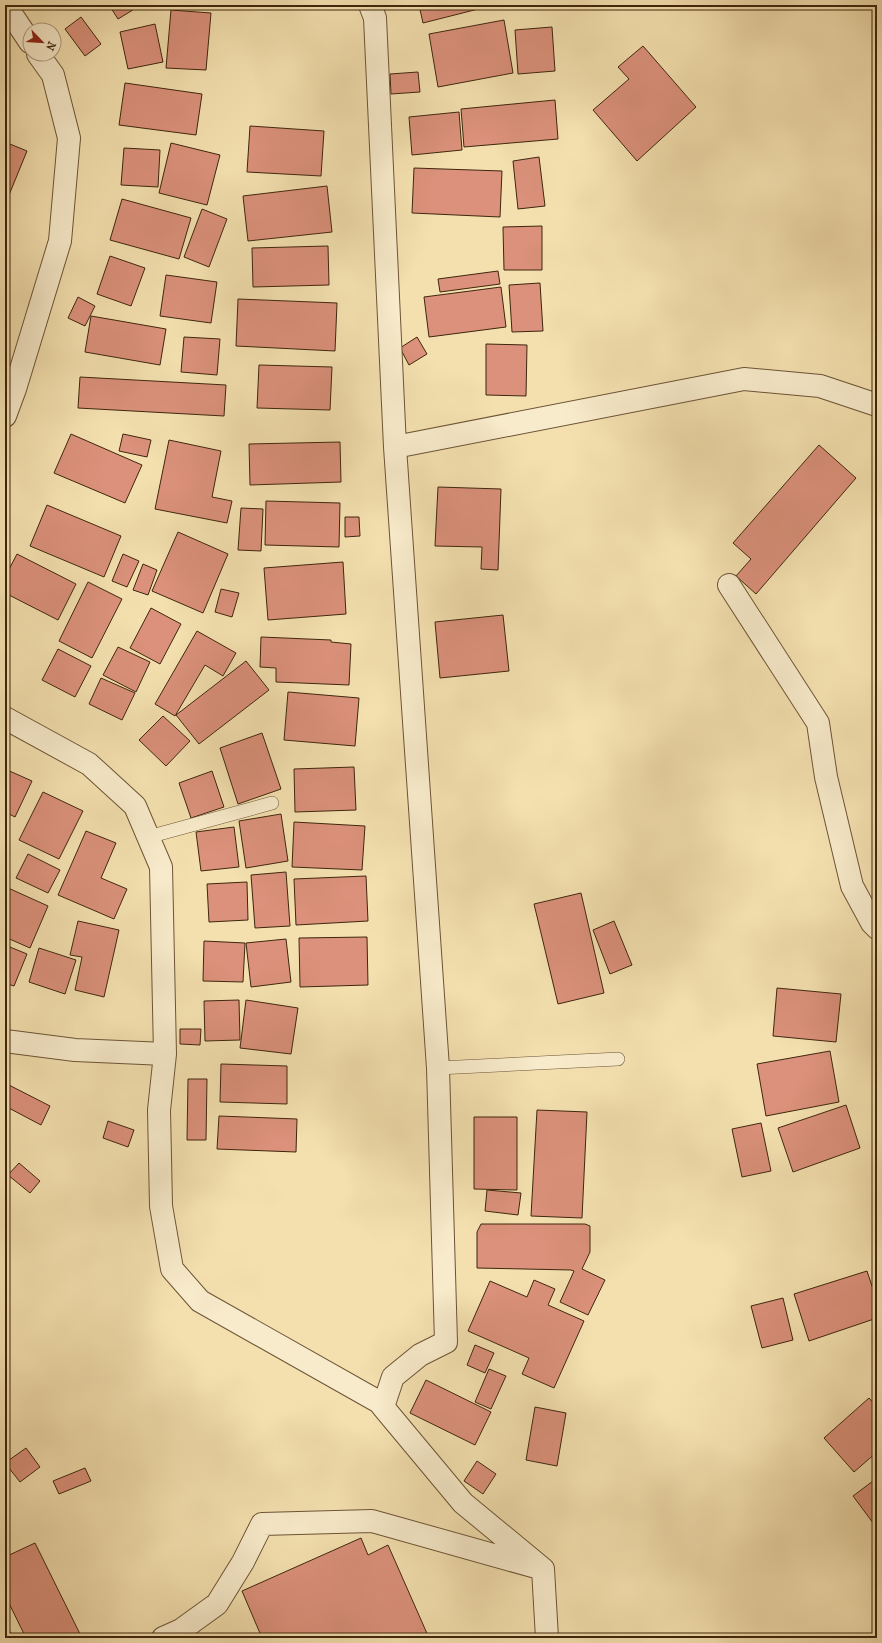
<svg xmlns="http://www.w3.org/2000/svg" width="882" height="1643" font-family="'IM FELL French Canon',serif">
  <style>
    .building { fill: #db917b; stroke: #3e260d }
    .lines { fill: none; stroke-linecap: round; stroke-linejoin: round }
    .lane-casing { stroke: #6c5436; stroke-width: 14 }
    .street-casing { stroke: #6c5436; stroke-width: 24 }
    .lane { stroke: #f8ebcb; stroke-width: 13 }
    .street { stroke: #f8ebcb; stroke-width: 22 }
  </style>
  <rect width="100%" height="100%" fill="#f4e0af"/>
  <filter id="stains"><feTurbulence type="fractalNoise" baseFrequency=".005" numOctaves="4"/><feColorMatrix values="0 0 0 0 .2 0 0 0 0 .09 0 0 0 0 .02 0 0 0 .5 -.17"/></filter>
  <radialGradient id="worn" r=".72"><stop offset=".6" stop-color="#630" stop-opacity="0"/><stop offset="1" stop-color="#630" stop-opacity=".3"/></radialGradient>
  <!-- building -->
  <path class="building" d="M109,5H141L118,19Z
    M419,5H494L423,23Z
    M171,10L211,13L206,70L166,68Z
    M81,17L101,44L85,56L65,29Z
    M504,20L513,73L438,87L429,34Z
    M155,24L163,62L128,69L120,32Z
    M552,27L555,71L518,74L515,30Z
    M643,46L696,107L637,161L593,110L629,79L618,67Z
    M418,72L420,92L391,94L390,74Z
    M125,83L202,94L196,135L119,125Z
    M555,100L558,139L464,147L461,109Z
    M459,112L462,150L412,155L409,117Z
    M250,126L324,131L321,176L247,172Z
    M5,142L27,151L9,195L5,193Z
    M171,143L220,155L207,205L159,193Z
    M124,148L160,150L158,187L121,185Z
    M539,157L545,206L518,209L513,161Z
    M414,168L502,171L500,217L412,213Z
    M327,186L332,232L248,241L243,196Z
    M122,199L191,218L179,259L110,240Z
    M202,209L227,219L209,267L184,257Z
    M542,226V270H504L503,227Z
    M328,246L329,285L253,287L252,248Z
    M110,256L145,268L131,306L97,294Z
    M498,271L500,284L440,292L438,279Z
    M166,275L217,282L211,323L160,316Z
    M540,283L543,331L512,332L509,285Z
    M501,287L506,327L429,337L424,297Z
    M78,297L95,306L85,326L68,318Z
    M238,299L337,303L335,351L236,346Z
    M91,316L166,329L160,365L85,352Z
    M184,337L220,339L217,375L181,372Z
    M417,337L427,354L409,365L400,348Z
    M486,344L527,345L526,396L486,395Z
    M259,365L332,367L330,410L257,408Z
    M80,377L226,385L224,416L78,408Z
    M71,434L142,465L125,503L54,473Z
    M123,434L151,440L147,457L119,451Z
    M169,440L221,451L212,497L232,501L227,523L155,509Z
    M340,442L341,482L250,485L249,444Z
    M819,445L856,478L756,594L736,576L751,559L733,543Z
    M438,487L501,489L498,570L481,569L482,547L435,546Z
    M266,501L340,503L339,547L265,545Z
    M47,505L121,536L104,577L30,546Z
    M241,508L263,509L261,551L238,550Z
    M345,517H359L360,536L345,537Z
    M178,532L228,554L203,613L152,591Z
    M17,554L76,584L58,620L5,593V577Z
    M123,554L139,561L127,587L112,581Z
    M343,562L346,614L268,620L264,568Z
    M143,564L157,570L148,595L133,590Z
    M88,582L122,599L92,658L59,641Z
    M221,589L239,593L232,617L215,612Z
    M151,608L181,624L160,664L130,648Z
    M503,615L509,671L440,678L435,622Z
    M197,631L236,653L223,676L205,665L175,716L155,704Z
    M261,637L331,640V642L351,644L349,685L276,682V668L260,667Z
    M118,647L150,662L136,692L103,675Z
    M58,649L91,666L75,697L42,680Z
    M246,661L269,690L199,744L176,715Z
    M101,678L135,693L122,720L89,704Z
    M288,692L359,698L355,746L284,740Z
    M163,716L190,741L166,766L139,740Z
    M262,733L281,789L238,804L220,748Z
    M354,767L356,810L295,812L294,769Z
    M5,769L32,781L15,817L5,812Z
    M212,771L224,807L191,818L179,783Z
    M43,792L83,811L59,859L19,840Z
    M281,814L288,861L246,868L239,821Z
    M294,822L365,826L362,870L292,867Z
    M234,827L239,867L201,871L196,832Z
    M86,831L116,843L101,878L127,889L114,919L58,895Z
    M28,854L60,870L48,893L16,878Z
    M286,872L290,926L255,928L251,875Z
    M366,876L368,921L296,925L294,879Z
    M247,882L248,920L209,922L207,884Z
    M6,887L48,906L30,948L5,937V890Z
    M581,893L604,993L558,1004L534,904Z
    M78,921L119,930L104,997L75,990L82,957L70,955Z
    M614,921L632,965L610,974L593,930Z
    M367,937L368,985L300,987L299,938Z
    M286,939L291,982L251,987L246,943Z
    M204,941L245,943L243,982L203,981Z
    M5,945L27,954L14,986L5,983Z
    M39,948L76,960L65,994L29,982Z
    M777,988L841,994L836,1042L773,1036Z
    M239,1000L240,1040L205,1041L204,1001Z
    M246,1000L298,1008L291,1054L240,1048Z
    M180,1029H201L200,1045L180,1044Z
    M830,1051L839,1102L766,1116L757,1064Z
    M221,1064L287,1066V1104L220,1102Z
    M188,1079H207L206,1140H187Z
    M5,1083L50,1106L41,1125L5,1106Z
    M846,1105L860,1148L793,1172L778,1128Z
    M537,1110L587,1112L582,1218L531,1216Z
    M219,1116L297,1119L296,1152L217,1149Z
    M474,1117H517V1190L474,1189Z
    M108,1121L134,1130L128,1147L103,1138Z
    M761,1123L771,1171L742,1177L732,1129Z
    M19,1163L40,1181L30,1193L8,1175Z
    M487,1190L521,1193L518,1215L485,1211Z
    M481,1224H585L590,1226V1252L582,1269L605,1280L588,1315L560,1302L574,1271L571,1270L477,1268V1232Z
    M867,1271L877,1301V1318L809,1341L794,1294Z
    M534,1280L555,1289L548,1305L584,1321L554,1388L522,1374L529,1358L468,1331L490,1281L527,1297Z
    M783,1298L793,1340L762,1348L751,1306Z
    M475,1345L494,1353L485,1373L467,1365Z
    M489,1369L506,1376L491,1409L475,1402Z
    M426,1380L491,1412L475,1445L410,1413Z
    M869,1398L877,1407V1452L854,1472L824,1438Z
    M535,1407L566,1413L557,1466L526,1460Z
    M26,1448L40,1467L20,1482L5,1463Z
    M477,1461L496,1474L483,1494L464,1481Z
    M85,1468L91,1481L59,1494L53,1481Z
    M877,1478V1526L876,1527L853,1496Z
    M361,1538L368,1555L388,1545L429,1638H262L242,1591Z
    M35,1543L82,1638H26L5,1595V1557Z
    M5,1624L14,1638H5Z"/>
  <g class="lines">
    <defs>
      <path id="lane" d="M148,837L272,803
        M438,1068L618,1059"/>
      <path id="street" d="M5,9L14,18L30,42
        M5,416L15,389L60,241L69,138L53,75L38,54
        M395,447L744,379L820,386L877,405
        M729,585L818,723L826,777L852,886L872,923L877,928
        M5,718L89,764L135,806L161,867L165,1054L159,1110L161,1206L172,1269L200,1301L379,1402L383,1407L393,1377L420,1355L446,1342L438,1068L395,447L375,18L370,5
        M5,1041L75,1050L165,1054
        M383,1407L463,1503L543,1569L547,1638
        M163,1638L181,1630L217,1604L243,1562L262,1524L372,1521L543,1569"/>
    </defs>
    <!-- lane casing -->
    <use href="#lane" class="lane-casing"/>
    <!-- street casing -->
    <use href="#street" class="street-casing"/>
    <!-- lane -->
    <use href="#lane" class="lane"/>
    <!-- street -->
    <use href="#street" class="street"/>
  </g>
  <!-- margin -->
  <rect width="882" height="1643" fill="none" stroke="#f4e0af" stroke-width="20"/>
  <rect x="6" y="6" width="870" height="1631" fill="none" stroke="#3e260d" stroke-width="2"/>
  <rect x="10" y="10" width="862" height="1623" fill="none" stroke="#3e260d"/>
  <!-- north arrow -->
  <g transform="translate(42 42) rotate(115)"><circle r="19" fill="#f8ebcb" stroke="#ae9c7f"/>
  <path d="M0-3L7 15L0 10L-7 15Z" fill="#8f2418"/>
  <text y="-6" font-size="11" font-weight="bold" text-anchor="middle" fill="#3e260d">N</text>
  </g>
  <rect width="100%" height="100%" filter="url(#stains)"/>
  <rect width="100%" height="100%" fill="url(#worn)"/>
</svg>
